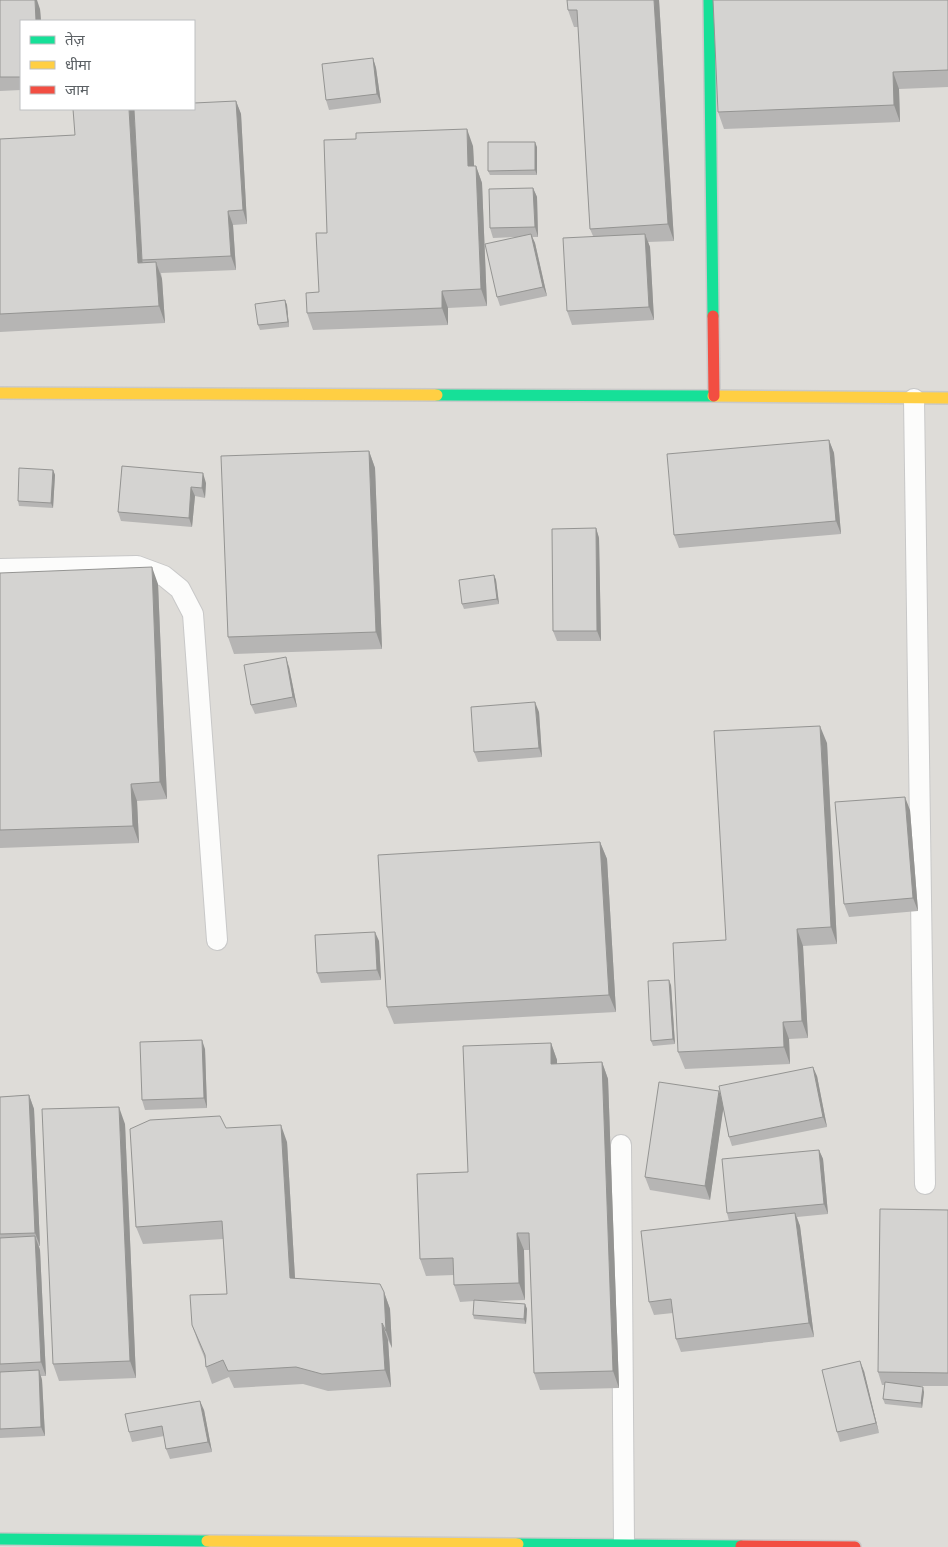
<svg xmlns="http://www.w3.org/2000/svg" width="948" height="1547" font-family="Ubuntu,'Noto Sans Devanagari',sans-serif">
  <style>
    .industrial { fill: #dedcd8; fill-rule: evenodd }
    .lines { fill: none; stroke-linecap: round; stroke-linejoin: round }
    .lane-casing { stroke: #c8c8c8; stroke-width: 22 }
    .fast-casing { stroke: #c9c9c9; stroke-width: 14 }
    .slow-casing { stroke: #c9c9c9; stroke-width: 14 }
    .jam-casing { stroke: #c9c9c9; stroke-width: 14 }
    .lane { stroke: #fcfcfb; stroke-width: 20 }
    .fast { stroke: #16e098; stroke-width: 11 }
    .slow { stroke: #ffcf43; stroke-width: 11 }
    .jam { stroke: #f24e42; stroke-width: 11 }
    .wall { fill: #b6b5b4 }
    .shaded-wall { fill: #949492 }
    .building { fill: #d4d3d1; stroke: #949492 }
  </style>
  <rect width="100%" height="100%" fill="#edebe7"/>
  <!-- industrial -->
  <path class="industrial" d="M0,0H948V1547H0ZM21,21H194V109H21Z"/>
  <g class="lines">
    <defs>
      <path id="lane" d="M914,399L925,1184
        M0,569L137,566L164,576L180,589L193,614L217,940
        M621,1145L624,1545"/>
      <path id="fast" d="M709,0L713,316
        M437,395L713,396
        M0,1539L207,1541
        M518,1544L741,1546"/>
      <path id="slow" d="M0,393L437,395
        M713,396L948,398
        M207,1541L518,1544"/>
      <path id="jam" d="M713,316L714,396
        M741,1546L855,1547"/>
    </defs>
    <!-- lane casing -->
    <use href="#lane" class="lane-casing"/>
    <!-- fast casing -->
    <use href="#fast" class="fast-casing"/>
    <!-- slow casing -->
    <use href="#slow" class="slow-casing"/>
    <!-- jam casing -->
    <use href="#jam" class="jam-casing"/>
    <!-- lane -->
    <use href="#lane" class="lane"/>
    <!-- fast -->
    <use href="#fast" class="fast"/>
    <!-- slow -->
    <use href="#slow" class="slow"/>
    <!-- jam -->
    <use href="#jam" class="jam"/>
  </g>
  <!-- wall -->
  <path class="wall" d="M0,0L40,9L41,21H21V90L0,91Z
    M659,0L674,241L648,242L650,247L654,320L572,325L567,311L593,236L590,229L578,27H574L568,10Z
    M948,0V87L899,89L900,122L724,129L718,112Z
    M373,58L376,68L381,103L329,110L326,100Z
    M236,101L241,114L247,224L233,225L236,270L161,273L162,279L165,323L0,332V139L75,135L194,109Z
    M473,146L474,166H476L482,183L487,306L448,308V325L313,330L307,313L319,292Z
    M537,147V175H490L488,171Z
    M533,188L537,197L538,237H532L535,243L547,296L500,306L497,297L516,237L493,238L490,228Z
    M285,300L287,305L289,327L260,330L258,325Z
    M829,440L834,453L841,534L679,548L674,535Z
    M369,451L375,468L382,649L234,654L228,637Z
    M122,466L206,483L205,498L195,496L192,527L121,521L118,512Z
    M53,470L55,475L53,508L19,506L18,501Z
    M596,528L599,538L601,641H557L553,631Z
    M0,573L158,584L167,799L137,801L139,843L0,848Z
    M494,575L496,580L499,604L464,609L462,604Z
    M289,667L297,707L255,714L251,705Z
    M539,712L542,757L478,762L474,752Z
    M827,743L837,944L803,946L808,1038L789,1039L790,1064L685,1069L678,1052L726,940Z
    M910,810L918,911L849,917L844,904Z
    M600,842L607,859L616,1012L394,1024L387,1007Z
    M379,941L381,980L321,983L317,973Z
    M671,985L675,1044L653,1046L651,1041Z
    M551,1043L557,1060V1064L602,1062L608,1079L619,1388L540,1390L534,1373L530,1250H524L525,1300L487,1301L525,1304L527,1309L526,1324L474,1319L473,1315L474,1301L460,1302L454,1285V1275L426,1276L420,1259L468,1172Z
    M205,1049L207,1108L145,1110L142,1100Z
    M817,1076L827,1127L732,1146L729,1137L723,1108L710,1200L650,1190L645,1177L719,1091L721,1098Z
    M29,1095L34,1109L40,1246H39L40,1250L46,1376H41L42,1380L45,1436L0,1438V1097Z
    M125,1124L136,1378L59,1381L53,1364Z
    M226,1128L287,1142L295,1278L384,1292L390,1309L392,1348L388,1340L391,1387L328,1391L303,1384L234,1388L229,1377L212,1384L206,1367L205,1359L198,1342L192,1325L227,1294L223,1239L143,1244L136,1227Z
    M819,1150L823,1159L828,1214L797,1217L800,1226L814,1337L681,1352L676,1339L673,1313L654,1315L649,1302L729,1221L727,1213Z
    M948,1210V1386H914L924,1392L922,1408L885,1404L883,1399L885,1385H882L878,1372Z
    M864,1371L879,1433L840,1442L837,1432Z
    M204,1410L212,1452L170,1459L166,1449L164,1436L132,1442L129,1432Z"/>
  <!-- shaded-wall -->
  <path class="shaded-wall" d="M35,0H37L40,9L41,21H36Z
    M654,0H659L674,241L668,224Z
    M373,58L376,68L381,103L377,94Z
    M893,72L899,89L900,122L894,105Z
    M236,101L241,114L247,224L243,210Z
    M129,109H134L142,260L143,263H138Z
    M467,129L473,146L475,183L468,166Z
    M535,142L537,147V175L535,170Z
    M476,166L482,183L487,306L481,289Z
    M533,188L537,197L538,237L535,227Z
    M228,211L233,225L236,270L231,256Z
    M531,234L535,243L547,296L543,287Z
    M645,234L650,247L654,320L649,307Z
    M156,262L162,279L165,323L159,306Z
    M442,291L448,308V325L442,308Z
    M285,300L287,305L289,327L288,322Z
    M829,440L834,453L841,534L836,521Z
    M369,451L375,468L382,649L376,632Z
    M53,470L55,475L53,508L51,503Z
    M203,473L206,483L205,498L202,488Z
    M191,487L195,496L192,527L189,518Z
    M596,528L599,538L601,641L597,631Z
    M152,567L158,584L167,799L160,782Z
    M494,575L496,580L499,604L497,599Z
    M286,657L289,667L297,707L293,697Z
    M535,702L539,712L542,757L539,748Z
    M820,726L827,743L837,944L831,927Z
    M131,784L137,801L139,843L133,826Z
    M905,797L910,810L918,911L913,898Z
    M600,842L607,859L616,1012L609,995Z
    M797,929L803,946L808,1038L802,1021Z
    M375,932L379,941L381,980L377,970Z
    M669,980L671,985L675,1044L673,1039Z
    M783,1022L789,1039L790,1064L784,1047Z
    M202,1040L205,1049L207,1108L204,1098Z
    M551,1043L557,1060V1081L551,1064Z
    M602,1062L608,1079L619,1388L613,1371Z
    M813,1067L817,1076L827,1127L823,1117Z
    M719,1091L724,1104L710,1200L705,1186Z
    M29,1095L34,1109L40,1246L35,1233Z
    M119,1107L125,1124L136,1378L130,1361Z
    M281,1125L287,1142L296,1295L290,1278Z
    M819,1150L823,1159L828,1214L824,1204Z
    M795,1213L800,1226L814,1337L809,1323Z
    M517,1233L524,1250L525,1300L519,1283Z
    M35,1236L40,1250L46,1376L41,1362Z
    M384,1292L390,1309L392,1348L386,1331Z
    M525,1304L527,1309L526,1324L524,1319Z
    M382,1323L388,1340L391,1387L385,1370Z
    M860,1361L864,1371L879,1433L876,1423Z
    M39,1370L42,1380L45,1436L41,1427Z
    M923,1387L924,1392L922,1408L921,1403Z
    M200,1401L204,1410L212,1452L208,1442Z"/>
  <!-- building -->
  <path class="building" d="M0,0H35L36,21H21V77H0Z
    M567,0H654L668,224L590,229L577,10H568Z
    M713,0H948V70L893,72L894,105L718,112Z
    M373,58L377,94L326,100L322,64Z
    M236,101L243,210L228,211L231,256L142,260L134,109H194V103Z
    M73,109H129L138,263L156,262L159,306L0,314V139L75,135Z
    M467,129L468,166H476L481,289L442,291V308L307,313L306,293L319,292L316,233H327L324,140L356,139V133Z
    M488,142H535V170L488,171Z
    M533,188L535,227L490,228L489,189Z
    M531,234L543,287L497,297L485,244Z
    M645,234L649,307L567,311L563,238Z
    M285,300L288,322L258,325L255,304Z
    M829,440L836,521L674,535L667,454Z
    M369,451L376,632L228,637L221,456Z
    M122,466L203,473L202,488L191,487L189,518L118,512Z
    M19,468L53,470L51,503L18,501Z
    M596,528L597,631H553L552,529Z
    M152,567L160,782L131,784L133,826L0,830V573Z
    M494,575L497,599L462,604L459,580Z
    M286,657L293,697L251,705L244,665Z
    M535,702L539,748L474,752L471,707Z
    M820,726L831,927L797,929L802,1021L783,1022L784,1047L678,1052L673,943L726,940L714,731Z
    M905,797L913,898L844,904L835,802Z
    M600,842L609,995L387,1007L378,855Z
    M375,932L377,970L317,973L315,935Z
    M669,980L673,1039L651,1041L648,981Z
    M202,1040L204,1098L142,1100L140,1042Z
    M551,1043V1064L602,1062L613,1371L534,1373L529,1233H517L519,1283L454,1285L453,1258L420,1259L417,1174L468,1172L463,1046Z
    M813,1067L823,1117L729,1137L719,1086Z
    M659,1082L719,1091L705,1186L645,1177Z
    M29,1095L35,1233L0,1234V1097Z
    M119,1107L130,1361L53,1364L42,1109Z
    M220,1116L226,1128L281,1125L290,1278L380,1284L384,1292L386,1331L382,1323L385,1370L322,1374L296,1367L228,1371L223,1360L206,1367L205,1355L192,1325L190,1295L227,1294L222,1221L136,1227L130,1129L150,1120Z
    M819,1150L824,1204L727,1213L722,1159Z
    M880,1209L948,1210V1373L878,1372Z
    M795,1213L809,1323L676,1339L671,1299L649,1302L641,1231Z
    M35,1236L41,1362L0,1364V1238Z
    M474,1300L525,1304L524,1319L473,1315Z
    M860,1361L876,1423L837,1432L822,1370Z
    M39,1370L41,1427L0,1429V1372Z
    M885,1382L923,1387L921,1403L883,1399Z
    M200,1401L208,1442L166,1449L162,1426L129,1432L125,1414Z"/>
  <!-- legend -->
  <rect x="20" y="20" width="175" height="90" fill="#ffffff" stroke="#bec0c1"/>
  <rect x="30" y="36" width="25" height="8" fill="#16e098" stroke="#bec0c1"/>
  <text x="65" y="45" font-size="15" fill="#5c6165">तेज़</text>
  <rect x="30" y="61" width="25" height="8" fill="#ffcf43" stroke="#bec0c1"/>
  <text x="65" y="70" font-size="15" fill="#5c6165">धीमा</text>
  <rect x="30" y="86" width="25" height="8" fill="#f24e42" stroke="#bec0c1"/>
  <text x="65" y="95" font-size="15" fill="#5c6165">जाम</text>
</svg>
